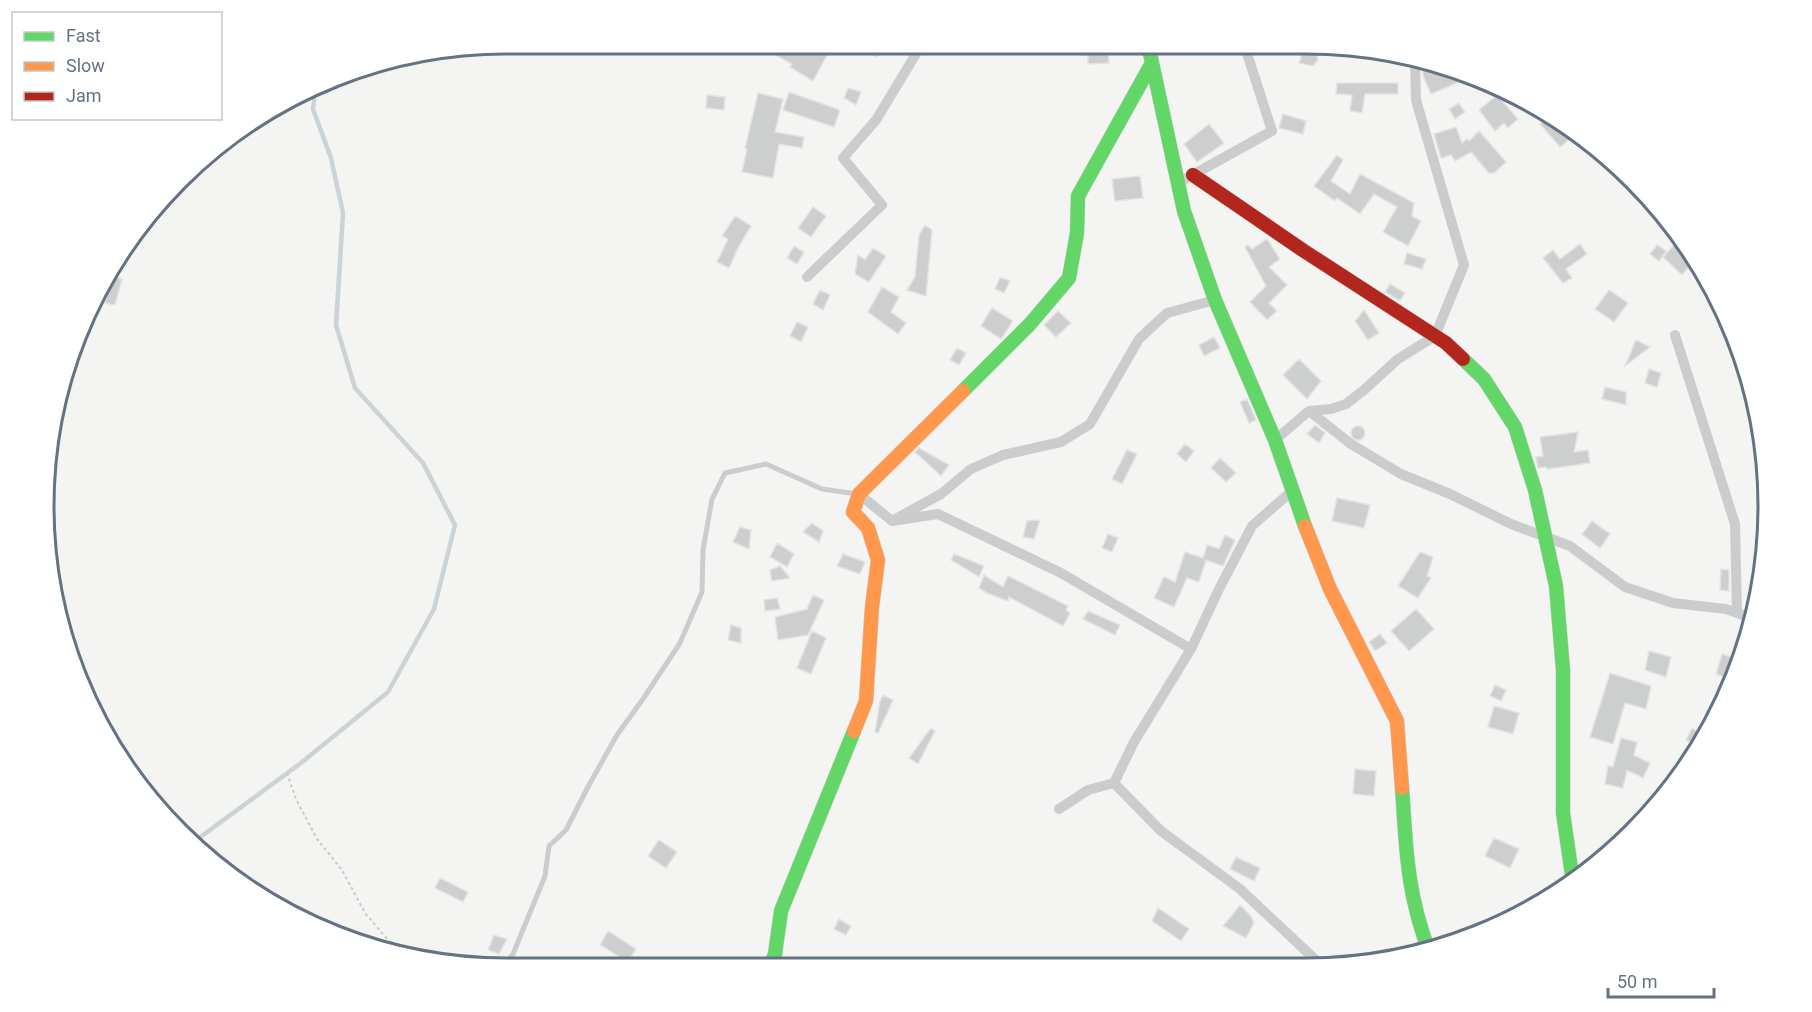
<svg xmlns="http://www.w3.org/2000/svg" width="1812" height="1012" font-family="Roboto,sans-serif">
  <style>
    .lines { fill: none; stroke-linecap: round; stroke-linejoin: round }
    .stream { stroke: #ccd3d6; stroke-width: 4.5 }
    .building { fill: #cdcece; stroke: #e3e3e2; stroke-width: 1.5 }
    .fast-casing { stroke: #d0d2d2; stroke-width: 15 }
    .slow-casing { stroke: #d0d2d2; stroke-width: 15 }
    .jam-casing { stroke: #d0d2d2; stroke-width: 15 }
    .path { stroke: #c9caca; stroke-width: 2; stroke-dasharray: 3 3; stroke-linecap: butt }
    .lane { stroke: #cbcccd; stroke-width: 5 }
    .street { stroke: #cbcccd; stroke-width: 10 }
    .fast { stroke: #63d668; stroke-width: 14 }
    .slow { stroke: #ff974d; stroke-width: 14 }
    .jam { stroke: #b3261e; stroke-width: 14 }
    .rim { fill: none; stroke: #647283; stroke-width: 3 }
  </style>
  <rect width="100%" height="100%" fill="#f4f4f2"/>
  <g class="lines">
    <!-- stream -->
    <path class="stream" d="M195,841L301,763L388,692L434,609L455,525L423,463L355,388L336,325L343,213L331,158L313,109L315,91"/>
  </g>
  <!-- building -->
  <path class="building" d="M783,44H793L801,48L803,44H807L827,55L813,81L790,67L792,64L777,56Z
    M846,44H882L877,57Z
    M1108,44L1109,63L1088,64V56L1063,48Z
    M1303,50L1316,53L1318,60L1313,66L1299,63Z
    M1431,63L1453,68L1459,82L1431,94L1423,76V67Z
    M1337,83H1398V94H1365L1362,113L1350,111L1352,95L1336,94Z
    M848,88L861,92L856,105L844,98Z
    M789,92L840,110L834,127L783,110Z
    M758,93L783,99L775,132L804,137L802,148L779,144L773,178L742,172L747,149L745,148Z
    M707,95L725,97L724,110L706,108Z
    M1497,95L1518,119L1508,128L1504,123L1495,131L1479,110Z
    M1459,103L1465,112L1455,119L1449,109Z
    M1283,114L1306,121L1303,134L1279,128Z
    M1550,115L1576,134L1560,147L1540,124Z
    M1209,124L1224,143L1197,162L1184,144Z
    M1456,127L1462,143L1467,139L1469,141L1479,131L1506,162L1494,173H1489L1471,152L1455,161L1451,155L1441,158L1434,134Z
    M1337,155L1343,160L1331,181L1350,194L1360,174L1414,203L1412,216L1421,221L1408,246L1383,232L1397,207L1374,194L1360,214L1337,198L1335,201L1314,186Z
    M1140,176L1143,198L1115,201L1112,179Z
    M813,207L826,216L811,237L798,228Z
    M735,216L751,226L735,253H736L729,268L717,262L728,239L722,236Z
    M925,225L932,230L926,296L907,290L915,277L919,235Z
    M1681,237L1695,260L1682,275L1663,257Z
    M1267,239L1280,259L1269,267L1287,285L1269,303L1277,311L1267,320L1250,302L1266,286L1245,247L1248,245L1252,249Z
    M1580,244L1587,254L1566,269L1572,278L1563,283L1543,258L1553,250L1560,259Z
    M1657,245L1666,251L1659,261L1650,254Z
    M794,246L804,252L797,264L787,258Z
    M873,248L886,256L869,282L855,274L858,255L865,260Z
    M1407,253L1426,259L1422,269L1404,264Z
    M111,276L122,279L115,305L105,303Z
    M1000,277L1010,281L1004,293L995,289Z
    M1390,284L1405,293L1400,301L1385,292Z
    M882,287L899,297L891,312L906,323L898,334L868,312Z
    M820,290L830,295L823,310L813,304Z
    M1609,290L1628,303L1614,322L1595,309Z
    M992,308L1013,321L1001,339L981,326Z
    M1364,310L1379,333L1368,340L1355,321Z
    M1058,311L1071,323L1056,337L1044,325Z
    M797,322L808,327L801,342L790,336Z
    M1214,337L1220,348L1204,356L1199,345Z
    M1636,340L1650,347L1625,366Z
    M957,348L966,353L959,365L950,360Z
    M1299,359L1321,381L1307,399L1283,375Z
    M1649,369L1661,373L1657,387L1645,383Z
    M1605,387L1626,392V405L1602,399Z
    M1247,399L1256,420L1249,423L1240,402Z
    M1315,425L1325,433L1319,443L1307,434Z
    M1351 433a7 7 0 1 1 14 0a7 7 0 1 1-14 0Z
    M1578,432L1574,452L1588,450L1590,463L1547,469L1546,467L1538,468L1536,457L1543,456L1540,437Z
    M1185,444L1194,451L1186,462L1177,454Z
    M919,448L949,465L941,476L915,452Z
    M1127,450L1137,454L1122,484L1112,479Z
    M1220,458L1236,473L1226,482L1211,468Z
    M1337,498L1370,505L1364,528L1332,521Z
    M1040,520L1034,539L1023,537L1027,521Z
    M1592,521L1610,534L1600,548L1582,534Z
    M812,523L823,531L819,542L803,532Z
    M740,527L751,530L749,549L733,542Z
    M1108,534L1118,538L1112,552L1102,548Z
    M1225,535L1235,540L1223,566L1206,560L1199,582L1187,578L1174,607L1154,598L1164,577L1175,582L1185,552L1203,558L1207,545L1219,549Z
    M777,543L794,554L787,567L770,557Z
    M1420,552L1433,557L1427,576L1431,578L1418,598L1398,586Z
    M843,554L865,562L860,574L837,566Z
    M954,554L984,566L979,577L951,560Z
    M780,566L790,578L772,581L770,570Z
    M1721,569L1729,570V591L1720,590Z
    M984,575L1003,587L1008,576L1068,606L1066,610L1070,613L1063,626L1009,597L1008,601L987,593L979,588Z
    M813,595L824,600L808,635L778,640L775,617L807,609Z
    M777,598L780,609L765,611L764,600Z
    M1416,609L1434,629L1409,651L1391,631Z
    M1088,611L1120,625L1115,635L1083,619Z
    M731,625L741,628V643L728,640Z
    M812,631L826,638L811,674L797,668Z
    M1380,634L1387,643L1375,651L1369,642Z
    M1649,651L1671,657L1666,677L1645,670Z
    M1722,654L1741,660L1733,680L1716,674Z
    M1610,673L1651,686L1646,709L1625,703L1613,744L1590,737Z
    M1495,685L1506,690L1501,701L1490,696Z
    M883,695L893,700L878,733L875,732L880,701Z
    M1494,706L1519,713L1513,734L1488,727Z
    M931,728L935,731L918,764L909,758Z
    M1692,728L1707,736L1699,747L1686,740Z
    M1621,738L1637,742L1634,755L1650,763L1643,778L1627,770L1623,788L1605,784L1608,766L1613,767Z
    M1355,769L1376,771L1374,796L1353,794Z
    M1494,838L1519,849L1510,868L1485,856Z
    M659,840L677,852L666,868L648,856Z
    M1236,857L1260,868L1254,881L1230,869Z
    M440,878L468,892L463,902L435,888Z
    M1240,905L1251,916L1254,923L1246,938L1223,926Z
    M1158,908L1189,929L1181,941L1152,921Z
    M839,919L851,926L846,935L834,929Z
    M608,931L636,949L628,962L600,945Z
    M494,935L507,939L499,954L488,950Z"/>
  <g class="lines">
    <defs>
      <path id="fast" d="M1148,44L1184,211L1215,300L1275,440L1305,526
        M1463,359L1484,379L1515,427L1535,490L1556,586L1563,670V813L1573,882
        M963,391L1030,324L1069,278L1077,233L1078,196L1152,63
        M1402,788C1405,828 1406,870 1416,909C1419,923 1424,936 1428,950
        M770,967L775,954L781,911L854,731"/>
      <path id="slow" d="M1305,526L1330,589L1397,721L1402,788
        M854,731L866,701L872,607L878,560L868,528L853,512L859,494L963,391"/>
      <path id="jam" d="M1193,175L1304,251L1446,343L1463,359"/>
    </defs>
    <!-- fast casing -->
    <use href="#fast" class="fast-casing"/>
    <!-- slow casing -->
    <use href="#slow" class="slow-casing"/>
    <!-- jam casing -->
    <use href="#jam" class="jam-casing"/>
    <!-- path -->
    <path class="path" d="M287,773L296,799L317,839L342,870L365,913L388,940L395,952"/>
    <!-- lane -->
    <path class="lane" d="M502,967L513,954L545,876L549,846L566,830L589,785L617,735L643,699L680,643L702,592L703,550L712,499L725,473L766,464L822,489L857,494"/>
    <!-- street -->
    <path class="street" d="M1178,183L1272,131L1244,44
      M807,277L882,205L843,158L876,120L922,44
      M1675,335L1735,524L1737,613
      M1309,411L1351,444L1401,474L1450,494L1511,524L1570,546L1625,587L1673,603L1726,609L1752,618
      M1275,440L1309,411L1331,409L1346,404L1364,390L1398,359L1435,336L1464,265L1416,100L1415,60
      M859,494L892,521L938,514L1061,573L1191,649
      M892,521L941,494L971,469L1003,455L1061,442L1090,424L1139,339L1167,313L1215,300
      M1114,783L1161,831L1240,889L1321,965
      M1059,809L1088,790L1114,783L1134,742L1191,649L1219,589L1252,526L1293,490"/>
    <!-- fast -->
    <use href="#fast" class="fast"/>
    <!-- slow -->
    <use href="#slow" class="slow"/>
    <!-- jam -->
    <use href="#jam" class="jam"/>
  </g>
  <!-- crop -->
  <path d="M0 0H1812V1012H0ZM506 54H1306A452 452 0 0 1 1758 506V506A452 452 0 0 1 1306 958H506A452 452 0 0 1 54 506V506A452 452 0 0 1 506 54Z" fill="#fff" fill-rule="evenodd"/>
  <path class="rim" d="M506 54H1306A452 452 0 0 1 1758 506V506A452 452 0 0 1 1306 958H506A452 452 0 0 1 54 506V506A452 452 0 0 1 506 54Z"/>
  <!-- legend -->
  <rect x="12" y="12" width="210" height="108" fill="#ffffff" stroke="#c1c7cd" stroke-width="1.5"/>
  <rect x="24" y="32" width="30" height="9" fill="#63d668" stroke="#c1c7cd" stroke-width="1.5"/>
  <text x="66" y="42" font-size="18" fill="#647283">Fast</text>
  <rect x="24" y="62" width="30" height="9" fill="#ff974d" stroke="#c1c7cd" stroke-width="1.5"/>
  <text x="66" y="72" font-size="18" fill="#647283">Slow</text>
  <rect x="24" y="92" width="30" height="9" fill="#b3261e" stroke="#c1c7cd" stroke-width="1.5"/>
  <text x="66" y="102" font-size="18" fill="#647283">Jam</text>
  <!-- scale -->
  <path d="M1608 988v9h106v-9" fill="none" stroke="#647283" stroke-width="3"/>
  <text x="1617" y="988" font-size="18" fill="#647283" stroke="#ffffff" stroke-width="4.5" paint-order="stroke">50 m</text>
</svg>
